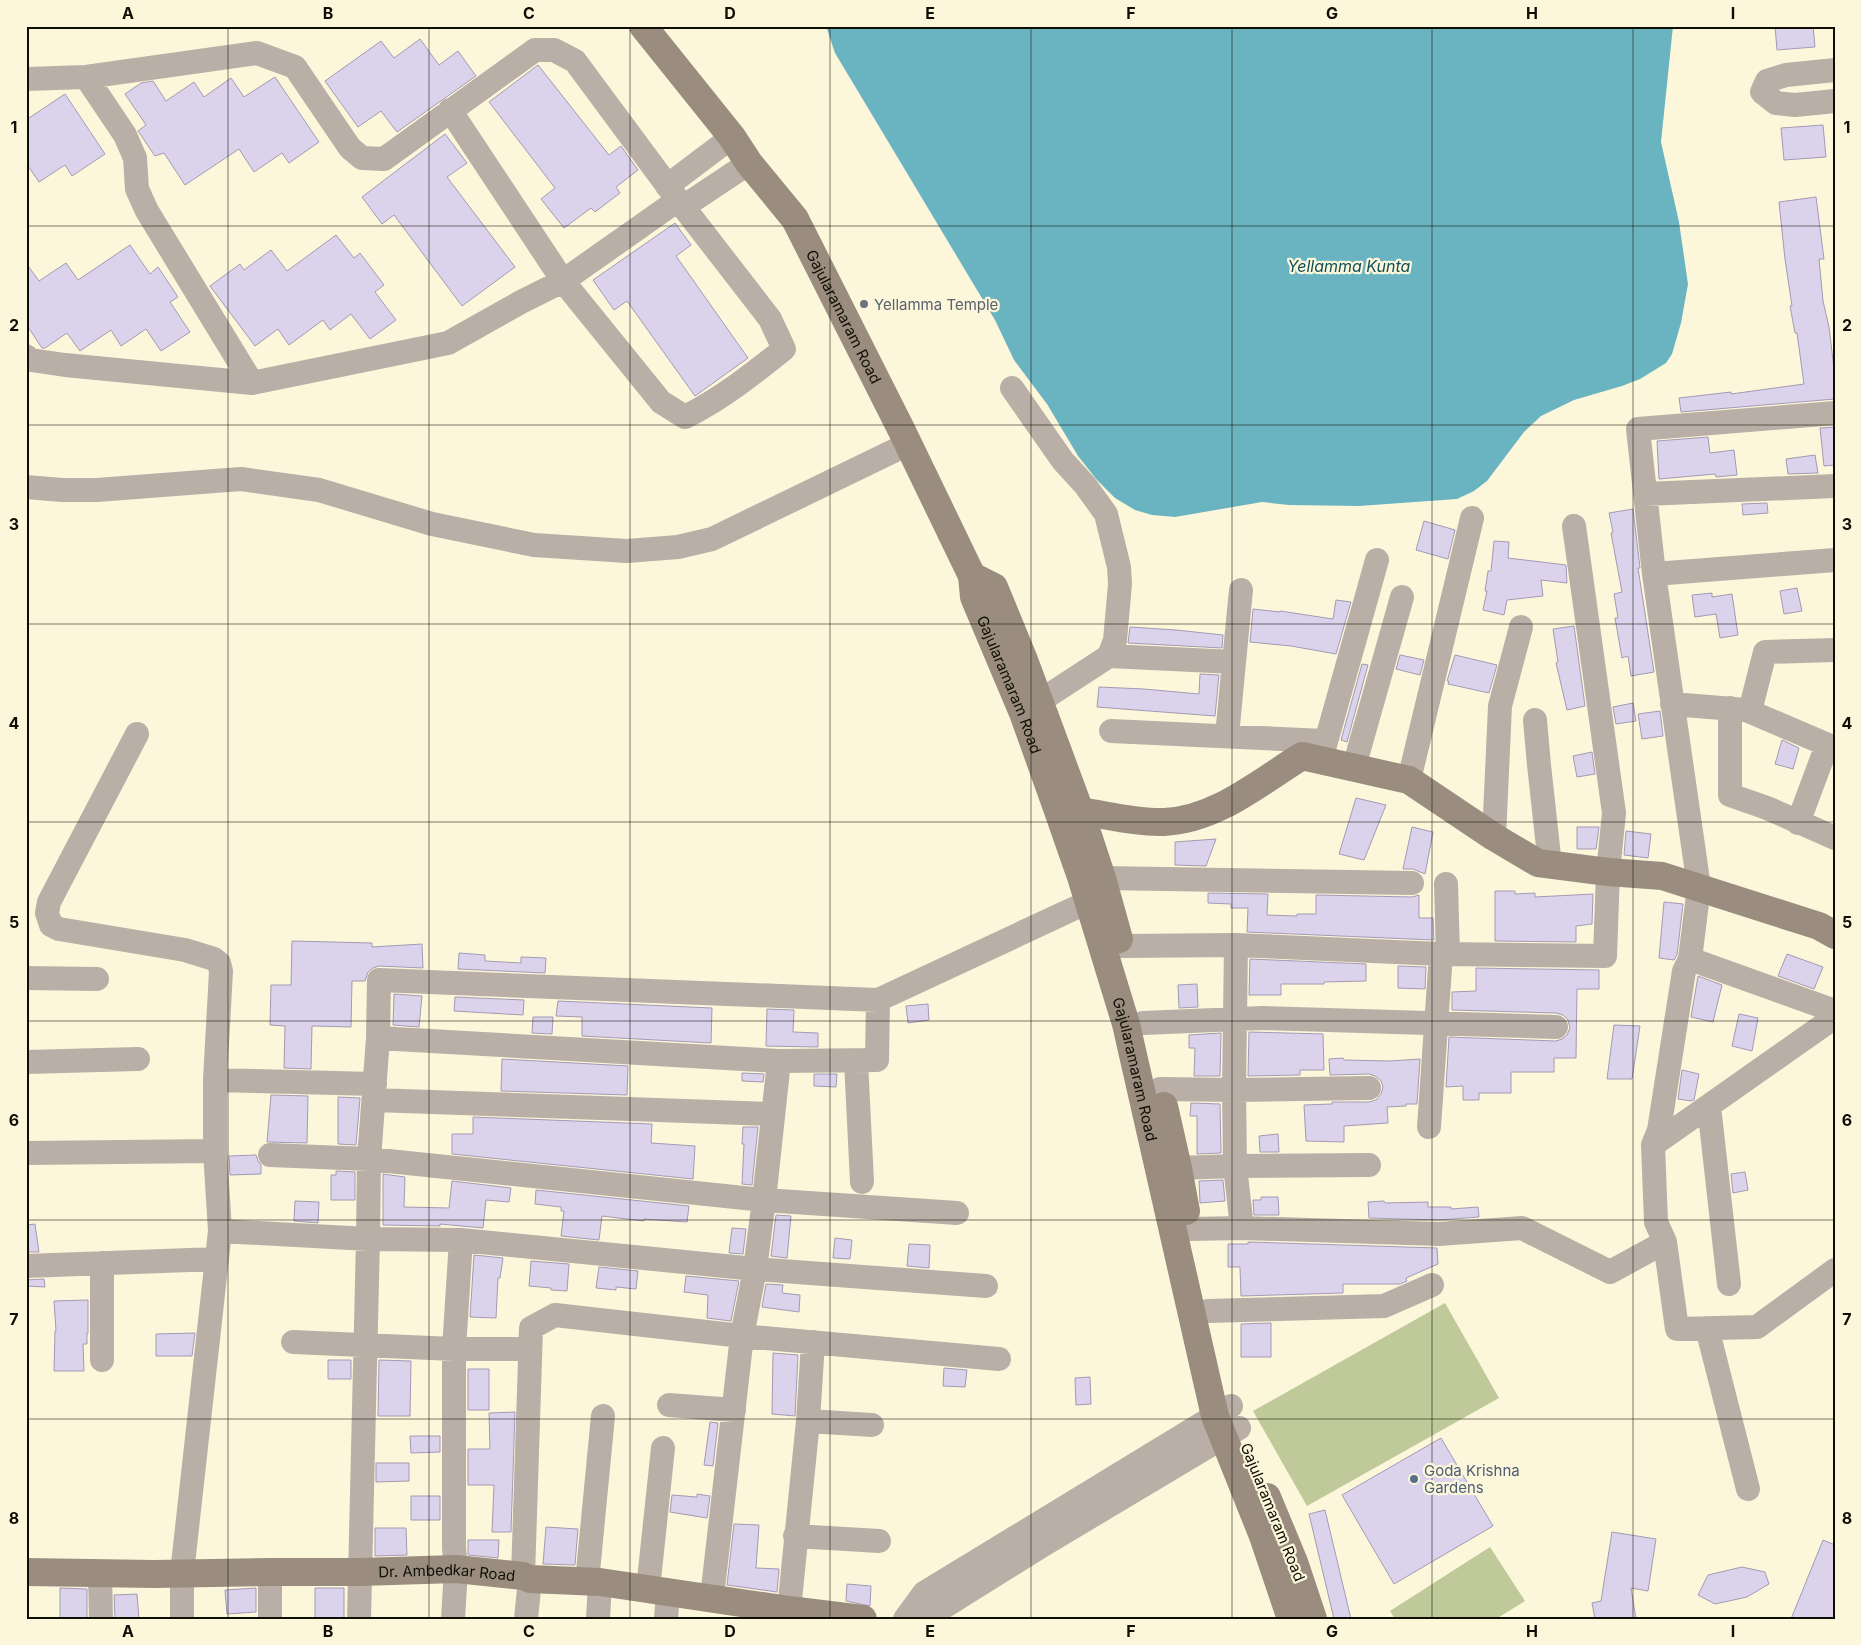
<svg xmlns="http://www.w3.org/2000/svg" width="1861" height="1645" font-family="Inter,sans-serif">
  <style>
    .green { fill: #bfc999 }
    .water { fill: #6ab4c1 }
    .building { fill: #dbd2ec; stroke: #a39ab3 }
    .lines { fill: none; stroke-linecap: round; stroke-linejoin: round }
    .street { stroke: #b9afa6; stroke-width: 24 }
    .secondary { stroke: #9a8d7f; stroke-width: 28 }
    .grid { fill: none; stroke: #0f0e05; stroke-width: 1; stroke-opacity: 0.55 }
    .worship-dot { fill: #6b7280; stroke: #fcf7db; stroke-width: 2 }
    .service-dot { fill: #5c6f8a; stroke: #fcf7db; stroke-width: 2 }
    .labels { text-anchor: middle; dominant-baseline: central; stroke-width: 4.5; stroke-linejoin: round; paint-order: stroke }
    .worship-label { font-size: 15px; fill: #5b616d; stroke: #fcf7db; text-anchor: start }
    .street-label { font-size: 15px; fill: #0f0e05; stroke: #fcf7db }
    .service-label { font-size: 15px; fill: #4e5e75; stroke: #fcf7db; text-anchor: start }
    .water-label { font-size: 16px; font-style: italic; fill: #0e4f59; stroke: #fcf7db }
    .neatline { fill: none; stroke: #0f0e05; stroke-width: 2 }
    .grid-label { font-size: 16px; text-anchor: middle; font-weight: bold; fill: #0f0e05 }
  </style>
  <rect width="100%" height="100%" fill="#fcf7db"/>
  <!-- green -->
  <path class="green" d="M1445,1303L1499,1398L1307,1506L1253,1411Z
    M1490,1547L1525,1601L1496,1619H1395L1390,1611Z"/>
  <!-- water -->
  <path class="water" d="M826,26H1673L1661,142L1679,222L1688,284L1681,323L1672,354L1666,363L1640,379L1622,386L1574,400L1541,416L1524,432L1487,481L1474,491L1457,499L1359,506L1289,505L1262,502L1175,517L1152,515L1135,510L1115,498L1097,480L1078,456L1047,404L1014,360L995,320L835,53Z"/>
  <!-- building -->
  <path class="building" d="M1775,26H1813L1815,47L1777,50Z
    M420,39L439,65L458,51L476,76L397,132L381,111L358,127L325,81L381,41L394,58Z
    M538,65L609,155L621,146L638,170L616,187L620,193L595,212L591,208L564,228L541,199L555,188L489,102Z
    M275,77L319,142L289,163L282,153L254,172L239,149L185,185L164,153L155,156L138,131L146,125L125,94L141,83L153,81L166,101L194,82L204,97L231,78L244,97Z
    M65,94L105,154L72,176L65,165L39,182L26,163V120Z
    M1823,125L1826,157L1784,160L1781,128Z
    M445,134L467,163L447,177L515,267L462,306L394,215L382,224L362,197Z
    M1816,197L1824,259H1819L1823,301L1829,327L1835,377V399L1681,412L1679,398L1731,392V394L1804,384L1797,333H1795L1790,306H1792L1785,259L1779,202Z
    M675,223L691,245L676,256L748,358L695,396L627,301L614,310L593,280Z
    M336,235L354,258L360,253L384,285L375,292L396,320L370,339L351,314L330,330L323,320L289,345L278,329L255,346L210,286L240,264L244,270L271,250L287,271Z
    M130,245L150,274L158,267L178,297L170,302L190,332L161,351L146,329L121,346L111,330L80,351L67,333L45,348H42L26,324V263L39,281L66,263L78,280Z
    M1835,427V465L1824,466L1820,428Z
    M1708,437L1710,453L1734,450L1737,475L1716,477L1715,474L1659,479L1657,441Z
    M1815,455L1818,473L1788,474L1786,459Z
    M1767,503L1768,513L1743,515L1742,504Z
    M1633,509L1640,568H1638L1654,672L1631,676L1628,656L1622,658L1615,618H1618L1614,594L1622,592L1611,533L1613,532L1609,513Z
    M1424,521L1455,530L1448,559L1416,550Z
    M1494,541L1509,542L1508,558L1566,565L1567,583L1541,580L1543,596L1507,600L1504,615L1483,610L1487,591H1485L1488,571H1491Z
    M1797,588L1802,611L1784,614L1780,591Z
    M1712,593V597L1732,594L1738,635L1720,638L1716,614L1695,617L1692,595Z
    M1336,600L1351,602L1336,654L1291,646L1250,642L1253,609L1280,612V611L1333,619Z
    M1574,626L1585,706L1567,710L1556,663L1558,662L1553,629Z
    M1130,627L1176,630L1223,635L1222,648L1128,643Z
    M1400,655L1424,660L1420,675L1396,669Z
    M1455,655L1497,665L1489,693L1448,684L1449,681H1447Z
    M1362,664L1368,665L1347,742L1341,740Z
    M1200,674L1219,675L1215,716L1097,707L1099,687L1144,689L1199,694Z
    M1633,703L1636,721L1616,724L1613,707Z
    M1660,711L1663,736L1642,739L1638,714Z
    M1782,740L1799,748L1793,769L1775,764Z
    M1592,752L1595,774L1577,777L1573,756Z
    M1356,798L1386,805L1364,860L1339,854Z
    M1412,827L1433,832L1425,874L1413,869H1403Z
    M1577,827H1599L1596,849H1577Z
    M1626,831L1651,834L1648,858L1624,855Z
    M1216,839L1206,866L1175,865V842Z
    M1495,891H1515V894L1535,893V897L1593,894L1592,924L1576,926V942L1495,941Z
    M1208,893L1268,894L1267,915L1297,916V914H1316V895L1412,897L1419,895V918H1433L1434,940L1247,932L1248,908H1231V904L1208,903Z
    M1664,902L1683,904L1677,955L1674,960L1659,958Z
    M292,941L372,943V947L422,944L423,968L379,966L373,968L368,972L365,981H352L351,1027L312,1026L311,1069L284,1068L285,1026L270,1025L271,985H291Z
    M459,953L485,955V961L521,963V957L546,958L545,973L458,969Z
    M1787,954L1823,967L1814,989L1778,976Z
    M1250,959L1366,964V981L1324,982V984H1281V995H1249Z
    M1398,966L1426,967L1425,989L1398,988Z
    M1476,968L1599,970V989H1577L1576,1058H1554V1072H1511V1093H1479V1100H1463V1086L1446,1087L1449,1037L1556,1041L1562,1039L1567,1035L1570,1028L1568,1020L1563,1015L1556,1013L1452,1010V992L1476,991Z
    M1698,976L1722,985L1713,1022L1691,1017Z
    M1197,984L1198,1007L1179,1008L1178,985Z
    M394,994L422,996L419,1027L393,1025Z
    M455,997L524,1000L523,1015L454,1011Z
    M558,1001L712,1008L711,1043L582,1036V1017L556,1016Z
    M928,1004L929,1020L908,1023L906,1006Z
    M767,1009L794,1010L793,1032L818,1033V1047L766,1046Z
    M1739,1014L1758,1018L1752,1051L1732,1046Z
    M533,1017H553L552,1034L532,1033Z
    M1614,1025L1640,1026L1632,1079H1607Z
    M1249,1032L1323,1034L1324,1070H1300V1075L1248,1076Z
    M1221,1033L1220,1076H1194L1195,1048H1189V1035Z
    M1343,1058L1344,1060L1390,1061L1420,1059L1417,1104H1406V1106L1387,1107L1388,1123L1344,1126V1142L1306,1141L1304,1105L1332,1104V1102H1369L1376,1100L1381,1094L1383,1087L1381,1081L1375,1076L1369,1074L1330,1075L1329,1059Z
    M502,1059L628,1066L627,1095L501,1091Z
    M1682,1070L1699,1074L1694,1100L1691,1101L1678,1099Z
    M742,1073L764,1074L763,1082L742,1081Z
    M814,1074H837L836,1087L814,1086Z
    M271,1095L308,1096L307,1143L267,1142Z
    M338,1097L360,1098L356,1145L338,1144Z
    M1191,1103L1220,1104L1221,1153L1197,1154V1116H1190Z
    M473,1117L652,1124L651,1143L695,1146L693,1179L452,1154V1134H473Z
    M743,1127H758L752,1185L742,1184L744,1144H742Z
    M1278,1134L1279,1152H1260L1259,1136Z
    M256,1155L258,1161L261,1165V1174L230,1175L229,1156Z
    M336,1171L355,1172V1200H331V1175H336Z
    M1745,1172L1748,1190L1733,1193L1731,1174Z
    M383,1174L405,1177L404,1207L449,1208L452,1181L511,1188L509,1202L486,1200L483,1228L440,1224V1226L383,1225Z
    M1223,1180L1225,1201L1200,1203L1199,1181Z
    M536,1190L689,1206L687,1222L644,1219V1221L602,1216L599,1240L561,1236L564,1211H561V1207L535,1204Z
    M1261,1197H1278L1279,1215H1254L1253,1200H1261Z
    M295,1201L319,1202L318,1223L294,1221Z
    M1384,1201L1385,1203L1428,1202V1207H1451V1209L1478,1207L1479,1217L1439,1220L1369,1218L1368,1202Z
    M776,1215L791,1216L787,1258L771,1256Z
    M35,1224L39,1252H26V1225Z
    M732,1228L746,1229L743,1254L729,1253Z
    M835,1238L852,1240L850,1259L833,1258Z
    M1248,1242L1437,1248L1438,1264L1406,1278L1407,1281L1400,1284H1343V1293L1241,1296L1240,1267H1228V1244H1248Z
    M909,1244L930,1245L929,1268L907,1266Z
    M474,1255L503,1258L500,1278H498L496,1318L470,1317Z
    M531,1261L569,1264L567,1291L551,1290V1288L529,1286Z
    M599,1267L638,1271L636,1289L616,1287V1290L596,1288Z
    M686,1276L739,1281L731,1321L707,1318L708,1295L684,1292Z
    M44,1279L45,1287L26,1286V1280Z
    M766,1284L783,1285L782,1293L800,1295L799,1312L762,1307Z
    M88,1300V1333H87V1344H83L84,1371H54L55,1331H56L54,1301Z
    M1271,1323V1357H1241V1324Z
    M195,1333L192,1356H156V1334Z
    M773,1353L798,1355L795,1416L772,1414Z
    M328,1360H351V1379H328Z
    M379,1360L411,1361L410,1416H378Z
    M944,1368L967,1370L965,1387L943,1386Z
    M468,1369H489V1410H468Z
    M1090,1377L1091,1404L1076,1405L1075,1378Z
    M515,1412L511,1532H492L494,1485H468V1449H490L489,1413Z
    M710,1422L718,1423L713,1466L704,1465Z
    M410,1436H440V1452L411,1453Z
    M1441,1438L1493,1526L1394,1584L1342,1495Z
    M376,1463H409V1481L376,1482Z
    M697,1494L710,1496L707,1518L670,1512L672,1495L697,1497Z
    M411,1496H440V1520H411Z
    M1325,1510L1351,1619H1334L1309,1514Z
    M734,1524L759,1525L756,1568L779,1569L777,1592L727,1585Z
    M546,1527L578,1529L575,1565L543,1564Z
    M375,1528H406L407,1555L375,1556Z
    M1612,1532L1656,1539L1648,1591L1631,1588L1636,1619H1595L1592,1603L1601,1601Z
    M468,1540H499L498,1558L468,1555Z
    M1823,1540L1835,1545V1619H1791Z
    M1742,1567L1765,1572L1769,1584L1747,1597L1715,1604L1698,1595L1708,1575Z
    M847,1584L871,1586L870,1606L846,1601Z
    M60,1588L87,1589V1619H60Z
    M256,1588V1612L227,1614L225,1590Z
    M315,1588H344V1619H315Z
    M137,1594L139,1619H115L114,1595Z"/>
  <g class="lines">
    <!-- street -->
    <path class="street" d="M1835,70L1786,75L1767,81L1762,92L1776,103L1795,105L1835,101
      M86,77L125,135L135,158L137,189L147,211L252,383
      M26,79L86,77L257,53L295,67L350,148L362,158L384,159L535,50H554L575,61L678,200L770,319L784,349C753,374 721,399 685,417L661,402L563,281L521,302L448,343L252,383L65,365L31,360L26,356
      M450,110L563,281L678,200
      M667,186L732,137
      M683,207L749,163
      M1012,388L1063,461L1085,485L1106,514L1119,567L1120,584L1115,640L1109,656L1040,701
      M26,487L62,490H97L241,479L319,490L432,524L534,545L627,551L678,547L712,539L908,444
      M1645,494L1835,486
      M1835,560L1654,574L1699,887L1690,959L1684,971L1659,1130L1653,1145L1656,1222L1665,1242L1677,1329L1757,1327L1835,1270
      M1654,574L1638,429L1835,413
      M1109,656L1234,662L1227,736
      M1234,662L1241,590
      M1672,704L1746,710L1835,748
      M1730,708V795L1767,808L1835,838
      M1750,711L1765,652L1835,650
      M1535,720L1539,765L1550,865
      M1111,731L1325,741
      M137,734L49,902L47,913L51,925L59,929L185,950L214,959L219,963L221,971L215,1080V1151L220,1231L182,1573V1619
      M1322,756L1377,560
      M1354,767L1402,597
      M1409,780L1472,518
      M1798,823L1827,745
      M1494,837L1500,706L1521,627
      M1102,878L1412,883
      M1446,884L1448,954
      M1236,945L1441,954L1605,956L1608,872L1614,813L1574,526
      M1121,946L1236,945L1234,1090L1235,1166L1242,1228
      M1690,959L1835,1011
      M26,978L97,979
      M1143,1023L1262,1018L1556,1027
      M378,1038L779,1061L877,1060L878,1000
      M856,1061L862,1182
      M26,1062L138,1059
      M215,1080L375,1084
      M1160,1089L1234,1090L1369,1088
      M374,1100L773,1114
      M1709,1106L1729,1284
      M1429,1127L1441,954
      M1653,1145L1835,1017
      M26,1153L215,1151
      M270,1155L369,1159L764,1200L957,1213
      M1178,1168L1235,1166L1369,1165
      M1189,1229L1242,1228L1439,1234L1522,1228L1610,1272L1665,1242
      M220,1231L368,1239L369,1159L378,1038L379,980L878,1000L1088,902
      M102,1263V1360
      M26,1266L217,1259
      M1208,1311L1384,1306L1432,1285
      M1707,1328L1748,1489
      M293,1342L454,1349H530
      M669,1405L734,1410
      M808,1421L872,1425
      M795,1536L879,1541
      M270,1572V1619
      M100,1573L101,1619
      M523,1576L531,1328L555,1315L742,1336L999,1359
      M587,1582L603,1416
      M648,1589L663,1448
      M712,1597L742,1336L755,1269L764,1200L779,1061
      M789,1610L808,1421L813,1342
      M359,1619L368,1239L461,1240
      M453,1619L456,1569L454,1548V1349L461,1240L755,1269L986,1286
      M526,1619L530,1579
      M598,1619L600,1582
      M666,1619L668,1592
      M905,1619L924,1593L1231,1406
      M915,1619L942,1608L1043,1545L1239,1428"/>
    <!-- secondary -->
    <g class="secondary">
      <path id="s1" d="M643,26L732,137L749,163L795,219L901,429L972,576L974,597L1023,713L1057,808L1081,877L1126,1024L1215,1416L1263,1536L1291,1619"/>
      <path d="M972,576L994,587L1024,660L1080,811L1102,878L1119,939"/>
      <path d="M1080,811C1107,815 1137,823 1164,822C1216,820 1260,782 1302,756L1409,780L1494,837L1538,863L1608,872L1662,876L1819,926L1835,935"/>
      <path d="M1164,1106L1178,1168L1186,1211"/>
      <path d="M1267,1497L1294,1562L1313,1619"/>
      <path id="s2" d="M26,1572L154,1574L270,1572H360L456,1569L523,1576L530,1579L600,1582L789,1610L863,1619"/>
    </g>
  </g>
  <!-- grid -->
  <path class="grid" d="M228,26V1619M429,26V1619M630,26V1619M830,26V1619M1031,26V1619M1232,26V1619M1432,26V1619M1633,26V1619M26,226H1835M26,425H1835M26,624H1835M26,822H1835M26,1021H1835M26,1220H1835M26,1419H1835"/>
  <!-- markers -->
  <circle class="worship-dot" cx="864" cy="304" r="5"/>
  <circle class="service-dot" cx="1414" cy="1479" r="5"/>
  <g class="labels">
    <!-- worship labels -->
    <g class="worship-label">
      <text x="874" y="304">Yellamma Temple</text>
    </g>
    <!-- street labels -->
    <g class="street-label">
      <text stroke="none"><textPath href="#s1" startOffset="355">Gajularamaram Road</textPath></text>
      <text stroke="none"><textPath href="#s1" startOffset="760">Gajularamaram Road</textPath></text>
      <text stroke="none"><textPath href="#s1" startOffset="1165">Gajularamaram Road</textPath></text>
      <text transform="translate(1273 1512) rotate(68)">Gajularamaram Road</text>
      <text stroke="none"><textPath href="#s2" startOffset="421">Dr. Ambedkar Road</textPath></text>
    </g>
    <!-- service labels -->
    <g class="service-label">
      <text x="1424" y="1470">Goda Krishna<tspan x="1424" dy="17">Gardens</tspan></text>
    </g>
    <!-- water labels -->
    <g class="water-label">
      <text x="1349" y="266">Yellamma Kunta</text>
    </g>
  </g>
  <!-- border -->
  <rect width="1861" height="1645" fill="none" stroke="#fcf7db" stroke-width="55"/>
  <rect x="28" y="28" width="1806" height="1590" class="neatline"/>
  <g class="grid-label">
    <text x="128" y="19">A</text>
    <text x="328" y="19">B</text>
    <text x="529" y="19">C</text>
    <text x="730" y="19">D</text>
    <text x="930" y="19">E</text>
    <text x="1131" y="19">F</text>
    <text x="1332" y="19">G</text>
    <text x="1532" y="19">H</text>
    <text x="1733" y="19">I</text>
    <text x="14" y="133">1</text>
    <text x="1847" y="133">1</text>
    <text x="14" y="331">2</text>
    <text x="1847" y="331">2</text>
    <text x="14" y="530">3</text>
    <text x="1847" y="530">3</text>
    <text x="14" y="729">4</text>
    <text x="1847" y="729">4</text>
    <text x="14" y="928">5</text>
    <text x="1847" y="928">5</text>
    <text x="14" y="1126">6</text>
    <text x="1847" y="1126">6</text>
    <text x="14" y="1325">7</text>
    <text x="1847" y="1325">7</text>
    <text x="14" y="1524">8</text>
    <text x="1847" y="1524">8</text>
    <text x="128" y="1637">A</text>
    <text x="328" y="1637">B</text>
    <text x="529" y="1637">C</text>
    <text x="730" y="1637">D</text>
    <text x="930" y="1637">E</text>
    <text x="1131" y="1637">F</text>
    <text x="1332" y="1637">G</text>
    <text x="1532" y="1637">H</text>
    <text x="1733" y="1637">I</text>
  </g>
</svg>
